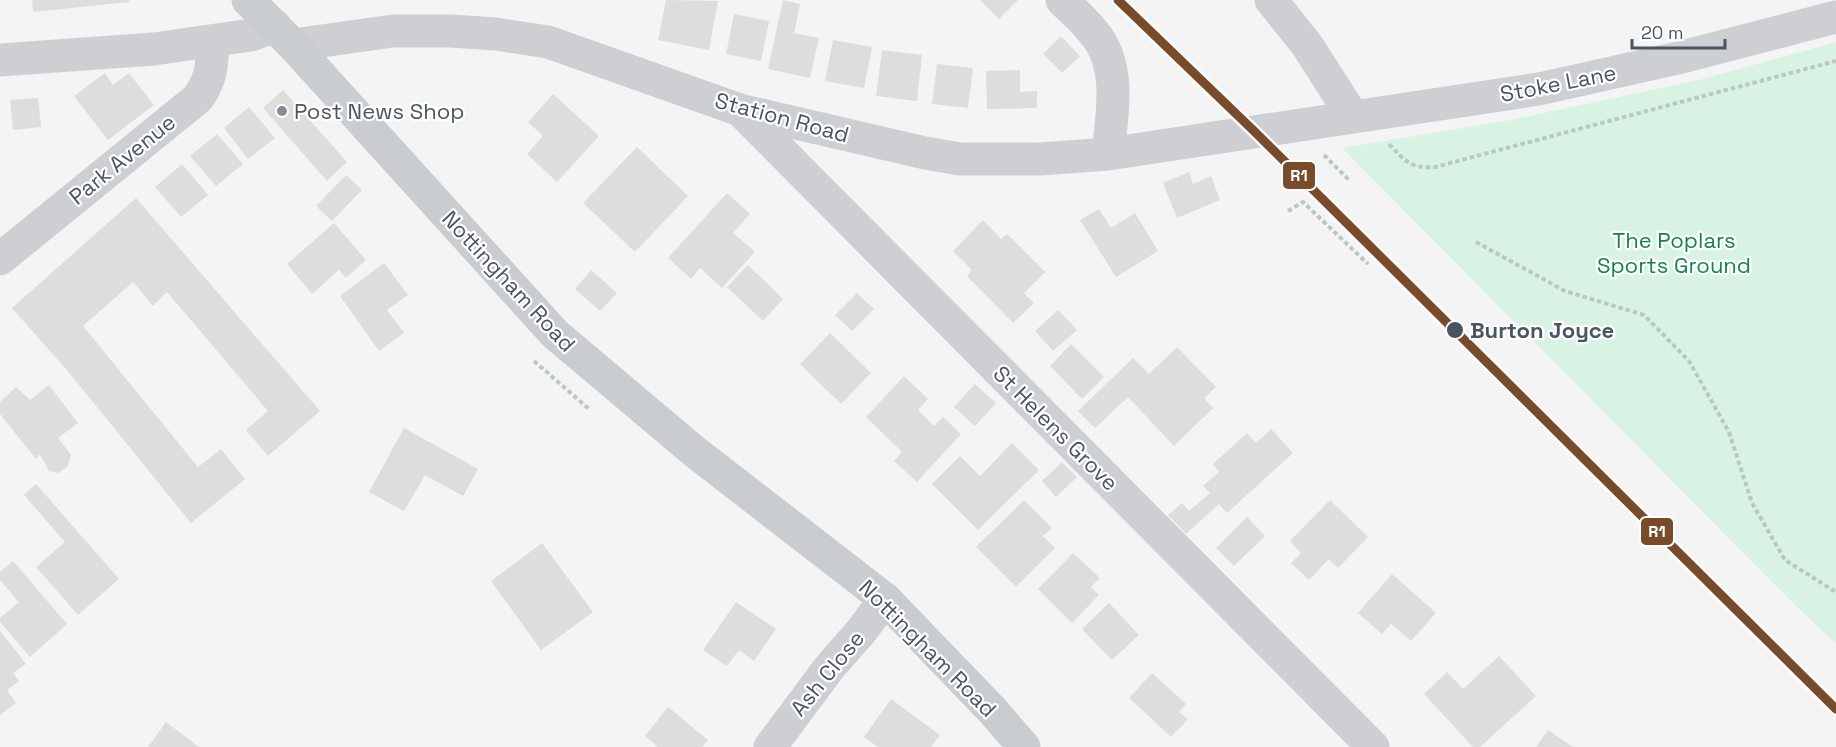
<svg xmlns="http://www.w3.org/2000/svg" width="1836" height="747" font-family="'Space Grotesk',sans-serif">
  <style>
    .green { fill: #d8f3e4 }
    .building { fill: #ddddde }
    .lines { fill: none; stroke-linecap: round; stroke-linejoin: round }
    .path { stroke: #bbc7c4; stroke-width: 4; stroke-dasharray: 4.5 3; stroke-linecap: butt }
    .minor { stroke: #cdcfd2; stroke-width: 33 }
    .major { stroke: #cacdd0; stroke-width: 33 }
    .rail-1-casing { stroke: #fff; stroke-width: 14 }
    .rail-1 { stroke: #7a4b2a; stroke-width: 9 }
    .poi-dot { fill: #858d95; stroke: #fff; stroke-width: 2 }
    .stop-dot { fill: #495562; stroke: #fff; stroke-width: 2 }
    .labels { text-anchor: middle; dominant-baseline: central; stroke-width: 4.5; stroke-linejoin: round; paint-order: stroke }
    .street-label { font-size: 22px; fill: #495562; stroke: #fff }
    .poi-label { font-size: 22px; fill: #495562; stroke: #fff; text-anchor: start }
    .park-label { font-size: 22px; fill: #13834f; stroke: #fff }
    .stop-label { font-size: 22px; font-weight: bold; fill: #495562; stroke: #fff; text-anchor: start }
    .line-badge { stroke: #fff; stroke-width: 2 }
    .badge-label { font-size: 16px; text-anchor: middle; font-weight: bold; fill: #fff }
  </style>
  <rect width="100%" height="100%" fill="#f4f4f4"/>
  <!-- green -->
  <path class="green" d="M1836,42V644L1794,604L1342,148L1511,120L1703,79Z"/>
  <!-- building -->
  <path class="building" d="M32,0H129V2L33,12Z
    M666,0L718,1L709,50L658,40Z
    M783,0L800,4L794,33L819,38L810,78L768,69Z
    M980,0H1018L999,19Z
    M734,14L769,21L761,61L726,54Z
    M1061,36L1080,56L1062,73L1043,54Z
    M833,40L872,47L864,88L825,81Z
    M882,50L922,55L917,101L876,96Z
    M937,64L973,68L968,108L932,104Z
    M1020,70V92L1037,91V108L987,109L986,71Z
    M105,73L113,85L129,73L154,105L108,140L74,96Z
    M283,90L347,162L327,181L263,108Z
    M553,94L599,136L557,182L527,154L543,136L528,122Z
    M38,98L41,127L13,130L10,100Z
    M249,107L275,138L248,159L224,128Z
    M217,134L243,164L216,186L190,156Z
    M637,147L688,196L635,252L583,203Z
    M182,164L208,195L181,217L155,187Z
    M1189,172L1193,184L1211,176L1220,200L1177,218L1163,183Z
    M346,175L362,190L332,221L316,206Z
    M727,193L750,214L733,233L755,252L722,288L700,268L691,279L668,258Z
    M136,198L320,411L268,456L246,430L268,411L167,292L153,306L133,282L83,326L198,467L221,449L245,479L191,523L71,375L12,308Z
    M1099,209L1111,228L1135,213L1158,251L1116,277L1080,220Z
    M983,220L1001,239L1007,234L1045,272L1024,293L1034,303L1013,323L967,276L972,270L953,251Z
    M334,223L366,260L346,278L339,270L312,294L287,264Z
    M384,263L408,295L387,310L404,333L379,351L340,296Z
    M748,265L783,299L763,321L727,287Z
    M591,270L617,293L600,311L575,289Z
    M857,293L874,309L852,331L835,315Z
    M1058,310L1077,330L1053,351L1035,331Z
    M830,333L871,373L841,404L800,364Z
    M1071,344L1104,377L1082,399L1050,366Z
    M1177,347L1216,387L1204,398L1213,408L1174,446L1128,397L1095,428L1078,411L1133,358L1149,374Z
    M904,376L928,399L918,410L934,426L943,417L961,434L917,482L894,461L902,452L866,417Z
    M975,384L996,403L975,426L954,407Z
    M49,385L78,423L58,438L71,455L67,467L58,473L49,471L40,454L36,459L0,414V402L16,387L30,400Z
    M404,428L478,469L463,496L425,475L404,511L369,492Z
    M1271,429L1293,453L1227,513L1219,504L1186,534L1168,515L1182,503L1189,511L1210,493L1203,486L1219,472L1213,464L1247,433L1256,443Z
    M1012,443L1039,470L978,530L932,484L960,456L980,476Z
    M1062,462L1077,477L1056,497L1042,481Z
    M36,484L119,579L78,615L36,567L65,542L24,495Z
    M1024,500L1052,528L1043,536L1055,548L1016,587L976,547Z
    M1330,500L1368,537L1338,568L1329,559L1309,580L1291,563L1301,553L1290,541Z
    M1247,517L1265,536L1234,566L1216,548Z
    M542,543L593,612L541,650L491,581Z
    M1073,553L1100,578L1091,587L1099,595L1072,623L1038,589Z
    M13,561L67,624L30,657L0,622V618L19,602L0,580V572Z
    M1392,574L1436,613L1411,641L1391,624L1382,634L1358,613Z
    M736,602L776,629L754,661L739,650L727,666L703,650Z
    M1109,603L1139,635L1112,660L1082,629Z
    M0,631L26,664L13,673L19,681L7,690L16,703L0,715Z
    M1499,656L1536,696L1480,747H1473L1424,694L1447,672L1463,689Z
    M1152,673L1186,704L1179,712L1188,719L1171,737L1129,698Z
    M891,699L940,735L931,747H878L864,737Z
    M668,707L708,740L702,747H658L645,736Z
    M166,722L199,747H148Z
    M1548,730L1573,747H1536Z"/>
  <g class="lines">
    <!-- path -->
    <path class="path" d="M1389,144C1404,160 1411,169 1435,167L1836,61
      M1324,155L1350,181
      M1288,211L1303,202L1368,264
      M1476,242L1565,291L1644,315L1689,361L1729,432L1752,503L1785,560L1836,592
      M534,361L589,409"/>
    <!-- minor -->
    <path class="minor" d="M1062,0C1073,11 1085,21 1094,33C1122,66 1112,115 1108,154
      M1271,0L1307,45L1353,117
      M293,45L393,31H451L496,34L548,42L740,110L925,153L960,159H1040L1108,154L1539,89L1678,58L1836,17
      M0,60L154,49L251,35L275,26
      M740,110L1373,747
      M0,259L198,98C212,78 212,64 213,41
      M770,747L829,668L863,629L885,599"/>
    <!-- major -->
    <path class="major" d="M248,0L293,45L555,334L695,452L885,599L992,710L1024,747"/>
    <defs>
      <path id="rail-1" d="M1118,0L1255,132L1836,709"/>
    </defs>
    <!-- rail-1 casing -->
    <use href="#rail-1" class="rail-1-casing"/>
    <!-- rail-1 -->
    <use href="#rail-1" class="rail-1"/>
  </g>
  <!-- markers -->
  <circle class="poi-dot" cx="282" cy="111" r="6"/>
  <circle class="stop-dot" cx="1455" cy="330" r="9"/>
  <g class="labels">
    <!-- street labels -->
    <g class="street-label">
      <text transform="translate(1558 83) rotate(-11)">Stoke Lane</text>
      <text transform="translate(782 117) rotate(15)">Station Road</text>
      <text transform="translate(122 159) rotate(-39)">Park Avenue</text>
      <text transform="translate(509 281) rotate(47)">Nottingham Road</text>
      <text transform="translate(1056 428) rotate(45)">St Helens Grove</text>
      <text transform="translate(928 648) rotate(45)">Nottingham Road</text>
      <text transform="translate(827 673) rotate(-51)">Ash Close</text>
    </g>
    <!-- poi labels -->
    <g class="poi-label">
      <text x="294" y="111">Post News Shop</text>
    </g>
    <!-- park labels -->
    <g class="park-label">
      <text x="1674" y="240">The Poplars<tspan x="1674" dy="25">Sports Ground</tspan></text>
    </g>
    <!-- stop labels -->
    <g class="stop-label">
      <text x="1470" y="330">Burton Joyce</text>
    </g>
  </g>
  <g class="line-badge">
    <rect x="1282" y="161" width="34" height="29" rx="6" fill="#7a4b2a"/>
    <rect x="1640" y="517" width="34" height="29" rx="6" fill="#7a4b2a"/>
  </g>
  <g class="badge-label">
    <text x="1299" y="181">R1</text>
    <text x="1657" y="537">R1</text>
  </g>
  <!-- scale -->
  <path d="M1632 39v9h93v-9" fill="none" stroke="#495562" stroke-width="3"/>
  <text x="1641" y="39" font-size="18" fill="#495562" stroke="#ffffff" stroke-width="4.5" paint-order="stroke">20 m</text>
</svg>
